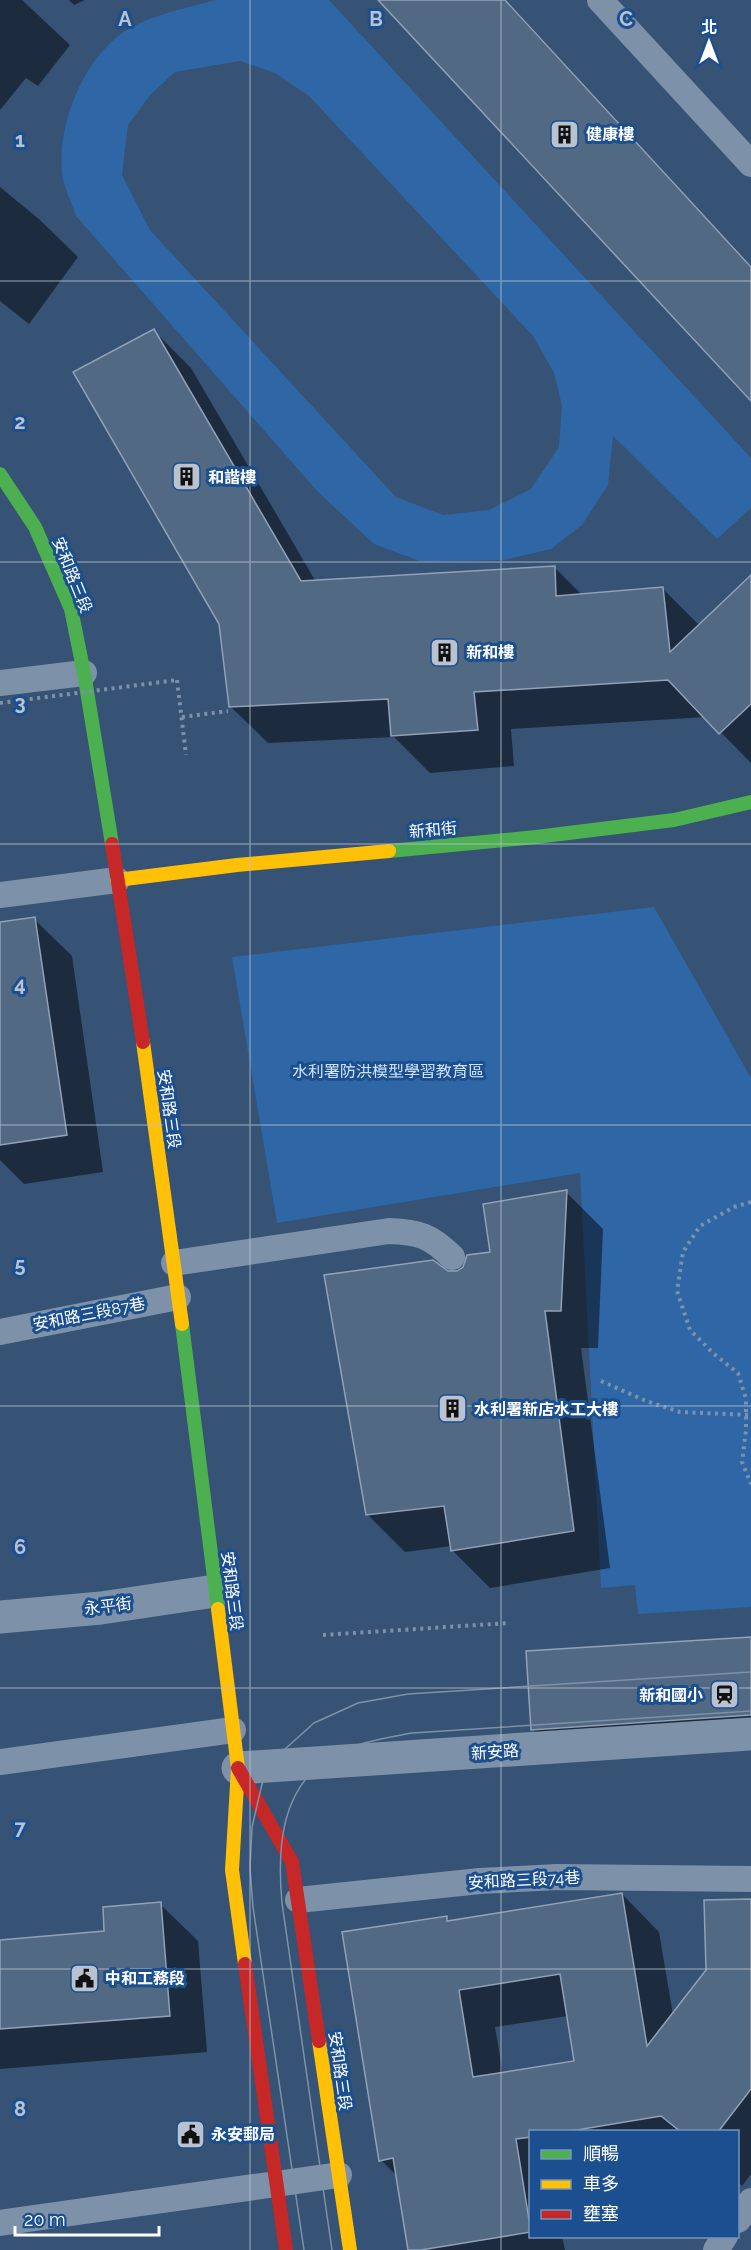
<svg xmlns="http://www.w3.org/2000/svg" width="751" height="2250" font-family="Raleway,'Noto Sans TC',sans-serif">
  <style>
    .green { fill: #2f66a5; fill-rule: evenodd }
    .shadow { fill: #0007; fill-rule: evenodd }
    .building { fill: #526984; stroke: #92a2b6; stroke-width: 1.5; fill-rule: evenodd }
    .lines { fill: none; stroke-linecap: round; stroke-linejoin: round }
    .path { stroke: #7d92a8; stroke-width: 4; stroke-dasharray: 3 4.5; stroke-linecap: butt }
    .lane { stroke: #7d92a8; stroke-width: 26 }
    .street { stroke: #7d92a8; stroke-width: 33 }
    .fast { stroke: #4caf50; stroke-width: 14 }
    .slow { stroke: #ffc107; stroke-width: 14 }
    .jam { stroke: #c62828; stroke-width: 14 }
    .tram { stroke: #7e92a7; stroke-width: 1.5 }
    .path-bridge { stroke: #7d92a8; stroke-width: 4; stroke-dasharray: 3 4.5; stroke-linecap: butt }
    .grid { fill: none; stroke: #b9c2ce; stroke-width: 1.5; stroke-opacity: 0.55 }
    .labels { text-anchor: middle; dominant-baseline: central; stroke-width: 6; stroke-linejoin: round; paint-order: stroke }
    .poi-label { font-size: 16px; font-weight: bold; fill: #fff; stroke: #1b4f8f; text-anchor: start }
    .street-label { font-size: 16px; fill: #fff; stroke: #1b4f8f }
    .park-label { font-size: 16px; fill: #cfe3fa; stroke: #1b4f8f }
    .grid-label { font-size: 20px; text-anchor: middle; font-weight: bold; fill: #b9c2ce; stroke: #1b4f8f; stroke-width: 6; stroke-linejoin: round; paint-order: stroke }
  </style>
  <rect width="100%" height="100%" fill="#365274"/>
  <!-- green -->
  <path class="green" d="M216,0H329L751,458V508L717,539L613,436L608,485L582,525L551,549L504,560L422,562L374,544L318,492L76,216C72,202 63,187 62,172C57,124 84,58 125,31C148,16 189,7 216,0ZM240,61L275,73L309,96L533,336L554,373L562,406L559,447L531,489L489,510L443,515L396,497L150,230L122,175L128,125L150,95L175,72Z
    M654,907L751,1078V1607L638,1614L635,1585L601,1588L580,1173L277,1223L232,957Z"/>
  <!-- shadow -->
  <path class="shadow" d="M0,0H22L70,45L38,86L26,78L0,110Z
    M69,0H85L74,5Z
    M380,0H506L751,266V399Z
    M0,187L40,220L78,257L29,324L0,301Z
    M154,331L191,368L316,582L555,568L582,595L662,588L700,626L751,577V763L706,717L511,729L514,766L430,773L394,737L268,743L230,706L221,624Z
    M34,919L72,956L103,1172L24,1184L0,1160V923Z
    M566,1192L603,1229L598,1348H581L610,1568L490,1588L452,1550V1546L405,1552L368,1515L447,1273H457L492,1253Z
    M751,1638V1750L565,1762L532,1729Z
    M622,1894L659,1932L673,2015L708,1971L751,1900V2174L742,2186L738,2182V2132H530V2236H562L565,2250H409L398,2177L381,2160L446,1917L450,1922ZM568,2016L576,2062L503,2074L495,2027Z
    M160,1904L198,1941L207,2052L0,2069V1941L106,1933Z"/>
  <!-- building -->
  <path class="building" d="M378,0H505L751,267V401Z
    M154,329L301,581L555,566L556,596L663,587L670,652L751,575V704L719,734L668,680L474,692L478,730L391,736L388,699L229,707L219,624L73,372Z
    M35,917L67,1135L0,1145V922Z
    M567,1190L561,1311H545L574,1531L451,1551L444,1506L366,1515L324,1275L433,1260L448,1271H457L463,1267L467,1255L490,1252L483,1204Z
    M751,1637V1715L531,1730L526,1651Z
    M622,1893L647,2046L706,1970L704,1900L751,1899V2089L718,2132H681L661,2116L565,2132H531V2137L516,2139L531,2232L421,2250H408L393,2158L379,2161L342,1932L447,1916V1921ZM560,1974L574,2061L473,2077L459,1990Z
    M161,1902L170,2016L0,2029V1940L104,1931L103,1907Z"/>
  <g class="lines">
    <!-- path -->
    <path class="path" d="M177,680L186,755
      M182,717L228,711
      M751,1202L734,1207L700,1226L683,1252L677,1291L690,1330L714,1354L738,1373L746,1399V1430L742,1462L751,1484
      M601,1381L646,1401L680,1412L751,1415
      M323,1635L509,1623"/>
    <!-- lane -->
    <path class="lane" d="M600,0L751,164
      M0,683L84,673
      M0,895L117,880
      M174,1263L389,1231C419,1232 431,1236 452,1257
      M0,1332L178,1297
      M0,1762L233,1730
      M298,1900L480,1881L557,1877L751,1879
      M738,2220L751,2201
      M0,2223L339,2175
      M716,2250L725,2236"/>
    <!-- street -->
    <path class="street" d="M0,1617L101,1608L215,1591
      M238,1768L751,1734"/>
    <!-- fast -->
    <path class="fast" d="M0,474L35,527L71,609L84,673L112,844
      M389,851L536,837L674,820L751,802
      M182,1324L218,1609"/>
    <!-- slow -->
    <path class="slow" d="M117,880L237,865L389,851
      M143,1042L182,1324
      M218,1609L238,1768L232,1870L245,1964
      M319,2041L350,2250"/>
    <!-- jam -->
    <path class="jam" d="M112,844L143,1042
      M238,1768L292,1862L319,2041
      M245,1964L286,2250"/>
    <!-- tram -->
    <path class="tram" d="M304,2250L253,1907L250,1868L252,1827L262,1784L285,1749L314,1723L358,1703L408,1694L751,1672
      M332,2250L282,1903C277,1849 280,1786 333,1756C356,1742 386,1738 412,1733L751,1711"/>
    <!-- path-bridge -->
    <path class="path-bridge" d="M0,703L177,680"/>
  </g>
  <!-- grid -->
  <path class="grid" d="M250,0V2250M501,0V2250M0,281H751M0,562H751M0,844H751M0,1125H751M0,1406H751M0,1688H751M0,1969H751"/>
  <!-- icons -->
  <defs>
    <symbol id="building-square" viewBox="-11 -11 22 22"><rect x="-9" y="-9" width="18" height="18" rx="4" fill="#b9c2ce" stroke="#1b4f8f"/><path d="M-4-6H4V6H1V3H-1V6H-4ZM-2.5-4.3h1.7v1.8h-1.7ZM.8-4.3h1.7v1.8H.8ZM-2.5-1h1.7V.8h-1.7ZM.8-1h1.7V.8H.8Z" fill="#111"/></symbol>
    <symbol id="station-square" viewBox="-11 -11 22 22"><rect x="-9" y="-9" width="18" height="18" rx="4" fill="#b9c2ce" stroke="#1b4f8f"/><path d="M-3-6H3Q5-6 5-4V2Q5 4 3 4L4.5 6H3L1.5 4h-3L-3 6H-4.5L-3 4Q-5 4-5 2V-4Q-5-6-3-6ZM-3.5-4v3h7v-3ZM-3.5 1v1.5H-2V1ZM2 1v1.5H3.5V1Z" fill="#111"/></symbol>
    <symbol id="civic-square" viewBox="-11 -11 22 22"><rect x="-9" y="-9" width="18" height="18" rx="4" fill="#b9c2ce" stroke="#1b4f8f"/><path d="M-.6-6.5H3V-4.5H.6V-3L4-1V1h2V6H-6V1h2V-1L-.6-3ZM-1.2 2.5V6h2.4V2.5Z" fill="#111"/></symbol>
  </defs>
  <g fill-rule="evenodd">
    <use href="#building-square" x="548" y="118" width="33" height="33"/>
    <use href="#building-square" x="170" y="460" width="33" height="33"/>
    <use href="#building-square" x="428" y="636" width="33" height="33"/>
    <use href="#building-square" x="436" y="1392" width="33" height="33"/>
    <use href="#station-square" x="708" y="1678" width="33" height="33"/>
    <use href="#civic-square" x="68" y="1962" width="33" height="33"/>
    <use href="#civic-square" x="174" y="2118" width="33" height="33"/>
  </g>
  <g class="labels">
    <!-- poi labels -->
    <g class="poi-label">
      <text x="586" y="134">健康樓</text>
      <text x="208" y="477">和諧樓</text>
      <text x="466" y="652">新和樓</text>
      <text x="474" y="1409">水利署新店水工大樓</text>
      <text x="703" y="1695" text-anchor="end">新和國小</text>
      <text x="105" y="1978">中和工務段</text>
      <text x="211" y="2134">永安郵局</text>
    </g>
    <!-- street labels -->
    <g class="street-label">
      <text transform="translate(72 575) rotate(68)">安和路三段</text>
      <text transform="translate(433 830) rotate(-5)">新和街</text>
      <text transform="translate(169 1109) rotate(82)">安和路三段</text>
      <text transform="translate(89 1314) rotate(-11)">安和路三段87巷</text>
      <text transform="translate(232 1591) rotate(83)">安和路三段</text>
      <text transform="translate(108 1606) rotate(-7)">永平街</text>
      <text transform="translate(495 1752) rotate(-4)">新安路</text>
      <text transform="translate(524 1880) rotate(-3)">安和路三段74巷</text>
      <text transform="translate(340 2071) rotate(82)">安和路三段</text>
    </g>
    <!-- park labels -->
    <g class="park-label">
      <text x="388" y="1071">水利署防洪模型學習教育區</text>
    </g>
  </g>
  <g class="grid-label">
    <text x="125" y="26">A</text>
    <text x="376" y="26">B</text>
    <text x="626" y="26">C</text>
    <text x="20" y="147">1</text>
    <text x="20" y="429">2</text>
    <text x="20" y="710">3</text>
    <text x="20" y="991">4</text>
    <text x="20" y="1272">5</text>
    <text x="20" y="1554">6</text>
    <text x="20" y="1835">7</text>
    <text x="20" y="2116">8</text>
  </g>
  <!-- legend -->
  <rect x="529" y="2130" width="210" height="108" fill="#1b4f8f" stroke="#7695bc" stroke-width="1.5"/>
  <rect x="541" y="2150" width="30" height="9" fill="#4caf50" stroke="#7695bc" stroke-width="1.5"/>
  <text x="583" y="2160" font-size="18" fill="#ffffff">順暢</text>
  <rect x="541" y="2180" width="30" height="9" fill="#ffc107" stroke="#7695bc" stroke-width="1.5"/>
  <text x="583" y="2190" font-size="18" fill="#ffffff">車多</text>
  <rect x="541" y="2210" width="30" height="9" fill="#c62828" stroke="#7695bc" stroke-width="1.5"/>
  <text x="583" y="2220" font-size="18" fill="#ffffff">壅塞</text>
  <!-- north arrow -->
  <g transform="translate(709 42)" stroke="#1b4f8f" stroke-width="4.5" paint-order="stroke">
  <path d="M0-4.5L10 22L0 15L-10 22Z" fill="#ffffff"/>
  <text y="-9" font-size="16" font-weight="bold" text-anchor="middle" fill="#ffffff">北</text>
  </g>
  <!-- scale -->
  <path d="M15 2226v9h144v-9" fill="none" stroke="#ffffff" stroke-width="3"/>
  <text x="24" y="2226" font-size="18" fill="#ffffff" stroke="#1b4f8f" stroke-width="4.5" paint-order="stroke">20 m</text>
</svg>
